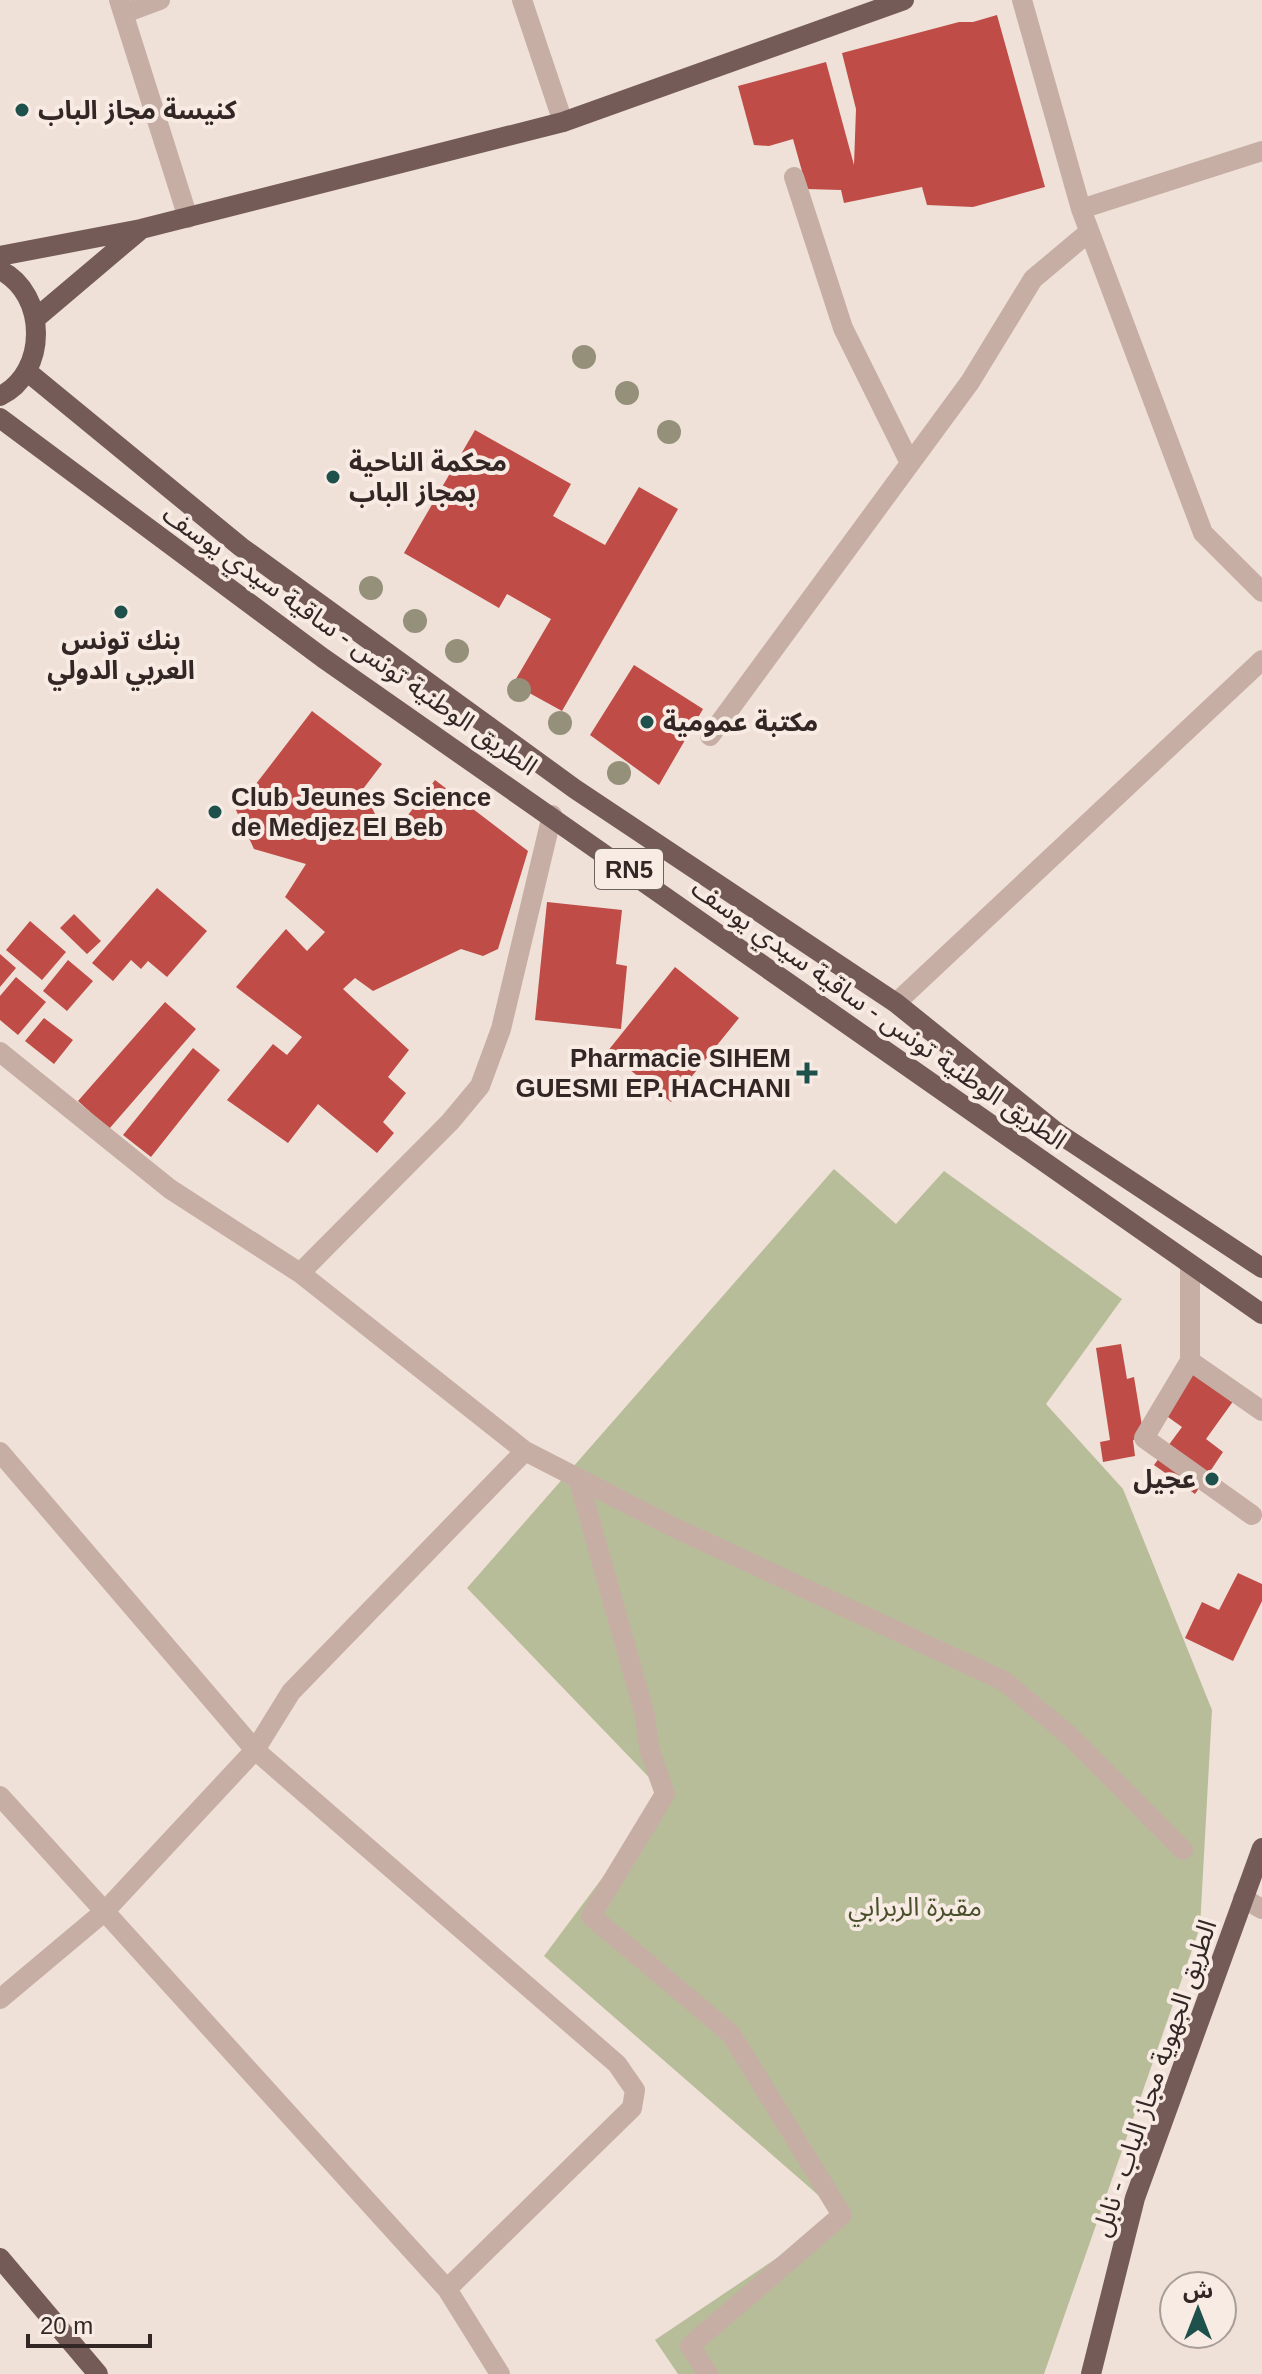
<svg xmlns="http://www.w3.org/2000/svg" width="1262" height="2374" font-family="Helvetica,'Noto Sans Arabic',sans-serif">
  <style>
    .green { fill: #b8bd99 }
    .building { fill: #bf4c46 }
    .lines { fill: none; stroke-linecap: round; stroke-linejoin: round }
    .minor { stroke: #c6aea5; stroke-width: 20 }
    .major { stroke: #745b58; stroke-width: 20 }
    .tree { fill: #949079 }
    .poi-dot { fill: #1e514b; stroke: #f7ebe4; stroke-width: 3 }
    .labels { text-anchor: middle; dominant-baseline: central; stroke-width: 8; stroke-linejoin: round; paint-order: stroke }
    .shield { fill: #f7ebe4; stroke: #6e625f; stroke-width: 2 }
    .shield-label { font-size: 24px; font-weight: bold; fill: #332726 }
    .poi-label { font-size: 26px; font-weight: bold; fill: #332726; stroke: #f7ebe4; text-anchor: start }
    .street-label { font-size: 26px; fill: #332726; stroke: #f7ebe4 }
    .park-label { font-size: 26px; fill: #494f2b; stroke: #f7ebe4 }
  </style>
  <rect width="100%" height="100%" fill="#efe0d8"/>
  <!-- green -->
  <path class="green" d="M834,1169L896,1224L944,1171L1122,1299L1046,1404L1123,1489L1212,1710L1200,1927L1044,2374H678L655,2340L841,2215L544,1956L665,1794L467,1588Z"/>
  <!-- building -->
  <path class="building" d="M997,15L1045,187L973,207L927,205L922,187L844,203L841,190L807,189L793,139L769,146L754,145L738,86L826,62L854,165L856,109L842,53L959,22H973Z
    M475,430L571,484L553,516L605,545L639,487L678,509L562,711L513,684L551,619L507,594L499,608L404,553Z
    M634,665L703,709L659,785L590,735Z
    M312,711L382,764L363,789L388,841L435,780L528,851L498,949L483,956L461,949L373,991L355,978L343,989L409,1050L388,1077L406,1093L383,1122L394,1133L377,1153L318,1104L288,1143L227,1100L273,1044L287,1055L302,1037L236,987L286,929L307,951L325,932L285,897L306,864L254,849L236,810Z
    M157,888L207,931L167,977L148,961L141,969L131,960L113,981L92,963Z
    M547,902L622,910L616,964L627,966L621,1029L535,1020Z
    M74,914L101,941L87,954L60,928Z
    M30,921L66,952L42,980L6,950Z
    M0,954L16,968L0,987Z
    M68,960L93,981L67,1011L43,991Z
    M675,967L739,1018L671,1102L607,1052Z
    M16,977L46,1002L18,1035L0,1020V996Z
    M165,1002L196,1029L109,1129L78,1101Z
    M44,1018L73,1040L54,1064L25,1041Z
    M193,1048L220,1070L151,1157L123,1135Z
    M1121,1344L1127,1379L1134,1377L1144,1438L1133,1440L1135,1456L1103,1462L1100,1442L1110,1440L1096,1348Z
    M1192,1370L1234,1400L1206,1439L1223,1452L1195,1494L1154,1465L1182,1427L1161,1412Z
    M1238,1573L1262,1584V1601L1233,1661L1185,1638L1202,1602L1219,1610Z"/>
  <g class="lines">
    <!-- minor -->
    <path class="minor" d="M119,0L188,218
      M522,0L563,122
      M1022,0L1081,209L1203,533L1262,592
      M125,13L160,0
      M794,177L843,328L910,463
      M1081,209L1262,151
      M710,736L970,382L1033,279L1089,232
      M896,1003L1262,660
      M0,1052L170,1189L300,1273L525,1451L673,1527L1004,1681L1072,1738L1183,1850
      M1190,1264V1361L1262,1411
      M300,1273L450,1122L480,1086L501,1029L552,815
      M1190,1361L1144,1438L1252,1515
      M0,1452L255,1750L617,2064L635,2090L632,2108L447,2289
      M578,1478L645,1715L649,1748L665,1794L591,1916L731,2034L842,2215L690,2346L708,2374
      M0,1796L447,2289L500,2374
      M1243,1898L1262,1909
      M0,1999L105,1911L255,1750L291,1692L525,1451"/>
    <!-- major -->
    <path class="major" d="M0,256L141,229L563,122L904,0
      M0,270C48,294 48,373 0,396
      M35,319L139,231
      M29,373L241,547L575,789L896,1003L1055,1131L1262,1268
      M0,418L323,658L1262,1314
      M0,2258L98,2374
      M1091,2374L1135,2198L1262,1848"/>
  </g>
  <!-- trees -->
  <g class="tree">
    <circle cx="584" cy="357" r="12"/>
    <circle cx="627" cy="393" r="12"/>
    <circle cx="669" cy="432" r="12"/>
    <circle cx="371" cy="588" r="12"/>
    <circle cx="415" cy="621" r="12"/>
    <circle cx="457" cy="651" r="12"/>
    <circle cx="519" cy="690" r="12"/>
    <circle cx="560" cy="723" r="12"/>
    <circle cx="619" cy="773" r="12"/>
  </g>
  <!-- markers -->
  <g class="poi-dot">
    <circle cx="22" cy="110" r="8"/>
    <circle cx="333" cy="477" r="8"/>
    <circle cx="121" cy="612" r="8"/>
    <circle cx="647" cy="722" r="8"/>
    <circle cx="215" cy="812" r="8"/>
    <path d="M803 1061h8v8h8v8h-8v8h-8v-8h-8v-8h8z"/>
    <circle cx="1212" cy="1479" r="8"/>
  </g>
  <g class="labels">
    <!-- shield labels -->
    <rect class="shield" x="595" y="849" width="68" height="40" rx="6"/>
    <g class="shield-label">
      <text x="629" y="869">RN5</text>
    </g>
    <!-- poi labels -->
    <g class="poi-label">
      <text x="38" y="110">كنيسة مجاز الباب</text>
      <text x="349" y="462">محكمة الناحية<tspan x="349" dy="30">بمجاز الباب</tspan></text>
      <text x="121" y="640" text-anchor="middle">بنك تونس<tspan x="121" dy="30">العربي الدولي</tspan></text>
      <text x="663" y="722">مكتبة عمومية</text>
      <text x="231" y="797">Club Jeunes Science<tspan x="231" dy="30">de Medjez El Beb</tspan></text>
      <text x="791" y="1058" text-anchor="end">Pharmacie SIHEM<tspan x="791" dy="30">GUESMI EP. HACHANI</tspan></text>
      <text x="1196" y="1479" text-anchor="end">عجيل</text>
    </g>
    <!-- street labels -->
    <g class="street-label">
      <text transform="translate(350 640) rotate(35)">الطريق الوطنية تونس - ساقية سيدي يوسف</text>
      <text transform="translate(879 1014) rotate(35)">الطريق الوطنية تونس - ساقية سيدي يوسف</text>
      <text transform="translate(1154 2078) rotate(-71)">الطريق الجهوية مجاز الباب - نابل</text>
    </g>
    <!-- park labels -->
    <g class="park-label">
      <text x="915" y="1907">مقبرة الربرابي</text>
    </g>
  </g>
  <!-- north arrow -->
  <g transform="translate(1198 2310)"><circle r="38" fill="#f7ebe4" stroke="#a99d98" stroke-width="2"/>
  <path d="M0-6L14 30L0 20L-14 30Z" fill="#1e514b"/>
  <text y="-12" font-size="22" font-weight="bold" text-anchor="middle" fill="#332726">ش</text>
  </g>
  <!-- scale -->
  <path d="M28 2334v12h122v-12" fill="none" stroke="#332726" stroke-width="4"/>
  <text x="40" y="2334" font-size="24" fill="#332726" stroke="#f7ebe4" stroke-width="6" paint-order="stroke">20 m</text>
</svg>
